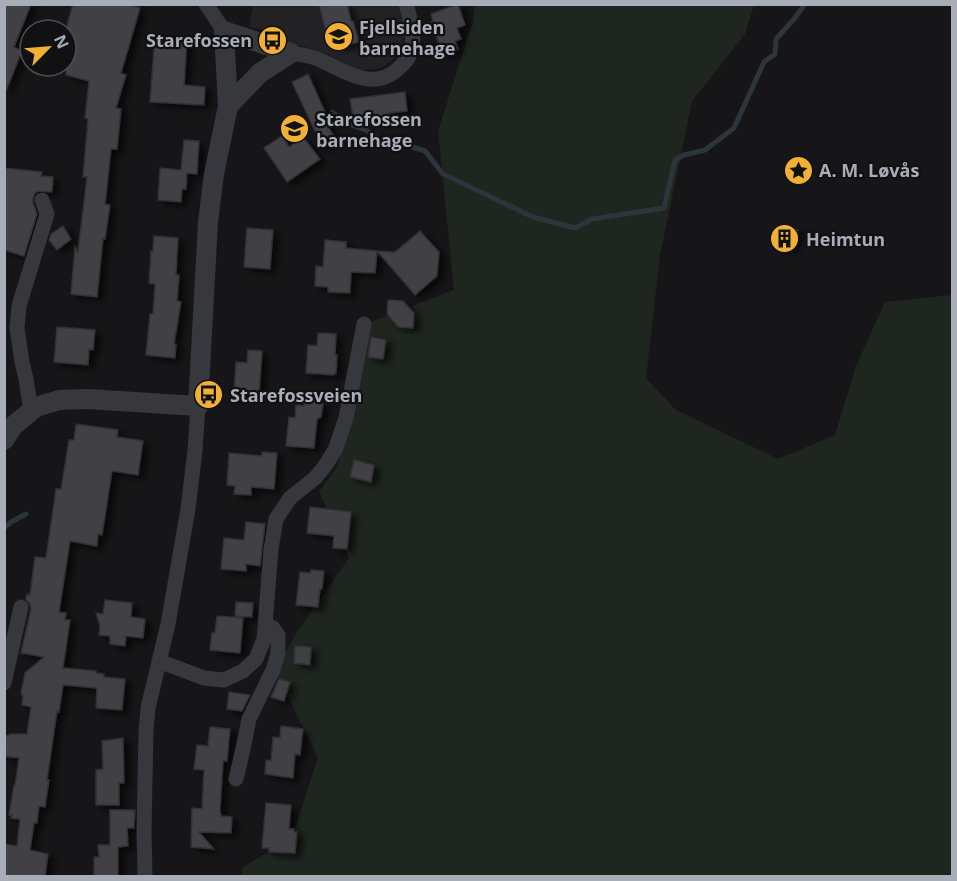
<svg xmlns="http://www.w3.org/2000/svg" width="957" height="881" font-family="'Open Sans',sans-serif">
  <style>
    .built { fill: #222225 }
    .green { fill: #1e261f }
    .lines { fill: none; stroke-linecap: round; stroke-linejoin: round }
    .stream { stroke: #2c353c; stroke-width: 5 }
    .building { fill: #404145; stroke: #303034; stroke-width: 1.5; filter: url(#shadow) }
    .minor { stroke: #37383d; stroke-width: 15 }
    .tertiary { stroke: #37383d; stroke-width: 20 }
    .labels { text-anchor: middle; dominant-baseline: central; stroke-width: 4.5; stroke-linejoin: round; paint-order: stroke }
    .poi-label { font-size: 18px; font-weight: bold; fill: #a8adb8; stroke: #111113; text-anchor: start }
  </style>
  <defs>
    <filter id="shadow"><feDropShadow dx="6" dy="4" stdDeviation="3" flood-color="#0009"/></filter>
  </defs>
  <rect width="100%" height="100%" fill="#161618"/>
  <!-- built -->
  <path class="built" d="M253,5H398L404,26L405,35L403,43L396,57L386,65L377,69L361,70L347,64L320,51L273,38L260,29L249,27Z"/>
  <!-- green -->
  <path class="green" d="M475,5H754L745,34L692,101L660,255L646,378L676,410L778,459L835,435L856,366L885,302L952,295V876H242L243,867L292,838L318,757L275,671L297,632L349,558L319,492L337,467L361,374L368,323L454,290L438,131L473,21Z"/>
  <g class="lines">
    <!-- stream -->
    <path class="stream" d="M332,112L348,124L366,130L386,143H400L425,151L443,174L533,217L575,228L592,219L664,208L675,160L684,155L705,150L734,128L764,62L775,54L776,39L795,18L805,4
      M4,528L11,522L26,514"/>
  </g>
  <!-- building -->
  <path class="building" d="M4,4H31L14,47L22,51L5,93Z
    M73,4H130L140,8L121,73L126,75L116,108L121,109L117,149H111L105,204L110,205L105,239L103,238L97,297L71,294L75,247L78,252L87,177H83L88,119L85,118L89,81L66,75V29Z
    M319,4H347L351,21H353L359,42L337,47L333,35L327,36Z
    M458,4L465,25L457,28L461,39L455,41L458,49L443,55L431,22L433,21L431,14Z
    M155,36L187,39L184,85L205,87L204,105L150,102Z
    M308,74L329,121H324L336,139L323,148L292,82Z
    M405,92L407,111L389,113L390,115L371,118V115L353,117L350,99Z
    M282,136L289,147L303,137L320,159L287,182L264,148Z
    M184,140L199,141L197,174L187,173L186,189H182L181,202L158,200L160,168L181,170Z
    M4,168L42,172L41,176L53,177L52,192L39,191L35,193L33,198V203L37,214L24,256L4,250Z
    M784,225L798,230L791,250L777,245Z
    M63,226L71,239L57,250L49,240L51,234Z
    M247,228L273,230L270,269L244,267Z
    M420,231L439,252L437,276L415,295L377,251L395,252Z
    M154,236L178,238L176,275H179L177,301L181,302L174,344H176L175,358L146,355L150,314H153L155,284L149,283L151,251H153Z
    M325,240L346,242V248L377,251L375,273L351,272L350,293L328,292V287L315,286L316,266L323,267Z
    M388,300L403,301L414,313L413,328L398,327L387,314Z
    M57,327L95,330L93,350L89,349L88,365L54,362Z
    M318,333L336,334L335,355H337L336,374H333V375L306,373L308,345L317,346Z
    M371,337L386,340L383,359L368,357Z
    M248,350L262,351L259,395L234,393L236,362L247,363Z
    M305,395L323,404L321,417L317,419L314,448L286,446L289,417L295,418L296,405L304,406Z
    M76,424L118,430L117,437L143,441L138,475L112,471L102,535L98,534L97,546L70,541L59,612L66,613L65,620H70L63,668L96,671V673L104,674V677L125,679L122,710L96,708L97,688L63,685L59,712L57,711L47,780H49L45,807L39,806L37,823H34L30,850L48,854L45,876H4V844L17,846L20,819L11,818L12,815H9L14,785H15L19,758L4,756V737L11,734H27L31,707L22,705L23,696L21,693L25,673L44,657L21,653L31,609L30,604L26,599L27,594L30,595L35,557L46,558L56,489H61L69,440H74Z
    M262,452L277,453L274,489L251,487V495L234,494L235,486L227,485L229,453L262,456Z
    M354,460L374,465L371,482L350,477Z
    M310,507L351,512L347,549L333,548L334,536L307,533Z
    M246,522L265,524L260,566L246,564V571L221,569L224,538L244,540Z
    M311,570L324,571L322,589H320L318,607L296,605L300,572L310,573Z
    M105,600L132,603L131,617L145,619L143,638L126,636L125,646L110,644V636L99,635L100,626L96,613L103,614Z
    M236,602L253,603L252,617L235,616Z
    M217,616L243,618L240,653L210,650L212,633H215Z
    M295,646L311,647L310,665L294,663Z
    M279,679L290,682L284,701L271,697Z
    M229,692L250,695L242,711L227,709Z
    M281,726L303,729L300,755L295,754L293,778L265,774L266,760L271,761L273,737L280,738Z
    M210,727L230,729L227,761H223L220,810L221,816L232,817L231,833L199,832L214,849L191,847L192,808L202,809L204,770L194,769L197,745L208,746Z
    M123,738L124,783H119V805H96V770L103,769L102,741Z
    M266,803L291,805L289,829H294V832H297L295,853L269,852V848H262Z
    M110,810H135L134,828H127L128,846L118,847V876H94V857H99L98,845H110Z"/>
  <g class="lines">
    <!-- minor -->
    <path class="minor" d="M206,4L224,31
      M291,53C300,55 309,55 318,59C339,68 368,89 391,74C395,72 399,68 402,65C419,50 412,24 406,4
      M31,411L26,379L22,362L17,328L19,306L47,214L42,200
      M159,661L204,678L224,680L243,671L256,659L264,639L271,549L276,519L290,498L315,478L325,466L335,450L346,418L364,324
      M4,683L21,607
      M236,779L243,749L249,719L273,670L278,653V635L273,628L266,625
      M145,876L144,829L146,732L148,708L168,624L188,509L195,450L198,406"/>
    <!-- tertiary -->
    <path class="tertiary" d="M228,106L260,73L291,53
      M4,440L13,426L36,407L59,400L88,399L198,406L208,222L214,174L228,106L224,31L291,53"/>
  </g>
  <!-- icons -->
  <defs>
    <symbol id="school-disc" viewBox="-11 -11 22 22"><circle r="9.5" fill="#f2b134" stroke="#111113"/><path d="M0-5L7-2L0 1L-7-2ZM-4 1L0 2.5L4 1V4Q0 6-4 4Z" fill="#111"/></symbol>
    <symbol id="bus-disc" viewBox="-11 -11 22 22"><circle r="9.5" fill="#f2b134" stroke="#111113"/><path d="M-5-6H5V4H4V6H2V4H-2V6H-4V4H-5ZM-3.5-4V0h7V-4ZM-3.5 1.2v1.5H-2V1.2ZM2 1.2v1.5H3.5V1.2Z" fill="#111"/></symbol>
    <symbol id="sight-disc" viewBox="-11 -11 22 22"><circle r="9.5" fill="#f2b134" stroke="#111113"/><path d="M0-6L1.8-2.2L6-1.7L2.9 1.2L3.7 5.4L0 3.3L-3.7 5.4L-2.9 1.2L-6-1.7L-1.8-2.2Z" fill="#111"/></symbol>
    <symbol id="building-disc" viewBox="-11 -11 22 22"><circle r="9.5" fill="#f2b134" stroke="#111113"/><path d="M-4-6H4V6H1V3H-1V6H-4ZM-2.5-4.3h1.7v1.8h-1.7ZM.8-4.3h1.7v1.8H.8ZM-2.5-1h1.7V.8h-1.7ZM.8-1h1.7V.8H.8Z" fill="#111"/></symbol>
  </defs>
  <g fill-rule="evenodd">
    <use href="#school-disc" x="322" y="20" width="33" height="33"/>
    <use href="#bus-disc" x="256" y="24" width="33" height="33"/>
    <use href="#school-disc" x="278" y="112" width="33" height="33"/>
    <use href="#sight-disc" x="782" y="154" width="33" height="33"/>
    <use href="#building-disc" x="768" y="222" width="33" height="33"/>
    <use href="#bus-disc" x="192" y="378" width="33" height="33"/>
  </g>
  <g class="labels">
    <!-- poi labels -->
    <g class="poi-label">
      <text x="359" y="27">Fjellsiden<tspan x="359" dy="21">barnehage</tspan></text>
      <text x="252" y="40" text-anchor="end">Starefossen</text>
      <text x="316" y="119">Starefossen<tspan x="316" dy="21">barnehage</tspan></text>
      <text x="819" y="170">A. M. Løvås</text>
      <text x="806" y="239">Heimtun</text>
      <text x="230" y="395">Starefossveien</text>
    </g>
  </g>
  <!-- border -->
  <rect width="957" height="881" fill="none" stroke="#a8adb8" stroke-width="12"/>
  <!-- north arrow -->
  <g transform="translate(48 48) rotate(65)"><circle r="28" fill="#111113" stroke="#4d4f55" stroke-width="1.5"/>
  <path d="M0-4.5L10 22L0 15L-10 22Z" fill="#f2b134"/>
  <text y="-9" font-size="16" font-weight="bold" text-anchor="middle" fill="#a8adb8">N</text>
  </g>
</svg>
